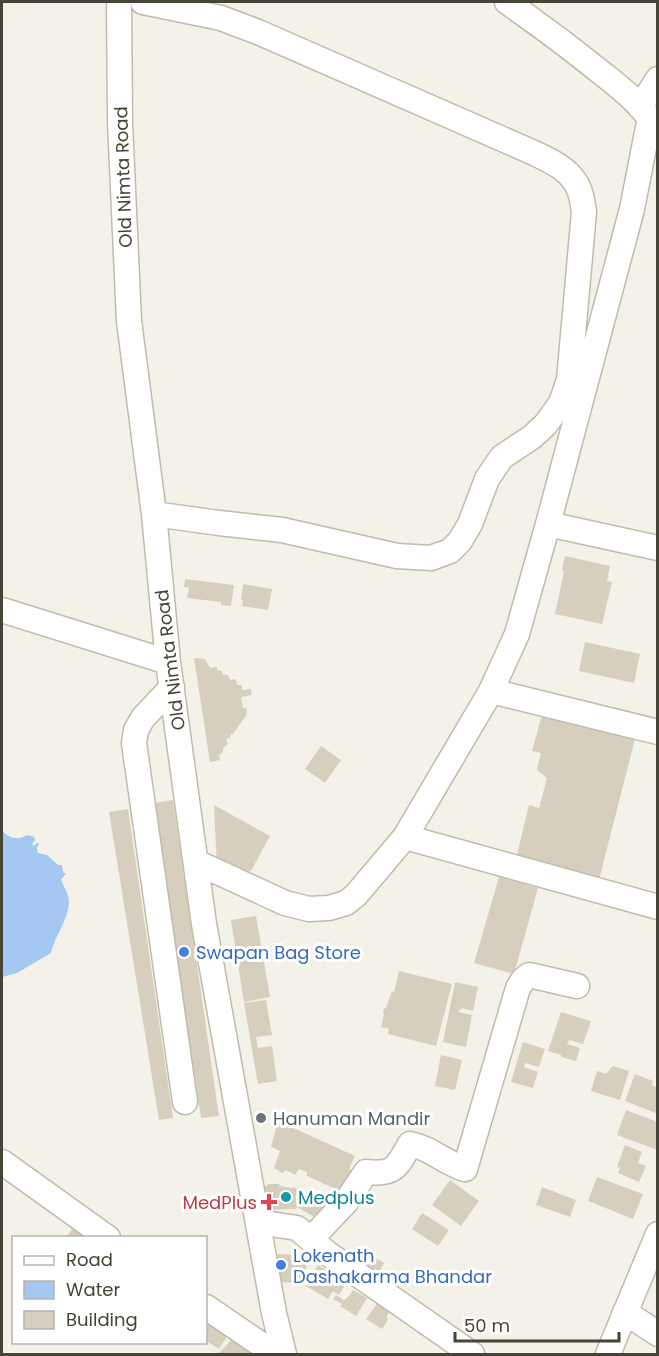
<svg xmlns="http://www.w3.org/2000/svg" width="659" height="1356" font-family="Poppins,sans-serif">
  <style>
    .water { fill: #a4c8f1 }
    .building { fill: #d6cfbd }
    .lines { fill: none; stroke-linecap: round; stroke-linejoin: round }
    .minor-casing { stroke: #c0bbaa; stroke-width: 27 }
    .minor { stroke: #fff; stroke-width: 24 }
    .shop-dot { fill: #3f7fe0; stroke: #fff; stroke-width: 2 }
    .worship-dot { fill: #6b7280; stroke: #fff; stroke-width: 2 }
    .culture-dot { fill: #0f9aa8; stroke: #fff; stroke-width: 2 }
    .health-dot { fill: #e0444e; stroke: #fff; stroke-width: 2 }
    .labels { text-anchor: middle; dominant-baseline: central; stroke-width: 6; stroke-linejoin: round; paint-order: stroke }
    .street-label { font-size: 18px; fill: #474336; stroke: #fff }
    .shop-label { font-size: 18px; fill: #366cbe; stroke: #fff; text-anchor: start }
    .worship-label { font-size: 18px; fill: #5b616d; stroke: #fff; text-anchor: start }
    .culture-label { font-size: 18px; fill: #0d838f; stroke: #fff; text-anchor: start }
    .health-label { font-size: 18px; fill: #be3a42; stroke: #fff; text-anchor: end }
  </style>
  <rect width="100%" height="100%" fill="#f4f2e8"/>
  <!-- water -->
  <path class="water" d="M2,831C10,838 17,841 27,835L34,837L35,840L32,844L34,846L37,843L39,844L37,848L38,853L47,855L58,865H62L63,872L66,874L61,879C63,886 69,894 69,902C68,921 55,935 51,953L17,973L2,977Z"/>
  <!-- building -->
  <path class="building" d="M565,556L610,566L607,581L612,582L602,624L555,614L564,572L562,570Z
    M185,579L234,585L231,606L221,605V602L187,598L189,588L184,587Z
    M243,584L272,589L268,610L242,606L243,600H241Z
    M585,642L640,654L634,683L579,671Z
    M194,658L205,659L210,668L217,667V670L222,671V674L228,675L230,680L236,679L237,685H242V690L251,689L252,695L241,697L243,708H246L247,714L233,734H231L230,738L226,739L228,744L223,748V752L219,755L220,760L210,762Z
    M543,711L636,735L599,880L516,859L529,805L539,808L547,778L537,770L541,753L532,751Z
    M321,746L341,760L325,783L305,769Z
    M173,800L219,1116L201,1118L154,803Z
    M214,805L270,836L251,871L217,869Z
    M128,809L173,1118L159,1120L109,812Z
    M499,877L538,888L514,974L474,963Z
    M256,916L270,997L244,1002L231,920Z
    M399,971L452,984L436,1046L388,1034L389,1029L381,1027L384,1014H383L384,1009L386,1008L392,991L394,992Z
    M455,982L478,987L473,1011L462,1008L458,1012L472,1015L466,1047L443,1042Z
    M266,1000L272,1035L256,1037L258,1048L272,1046L277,1081L258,1084L244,1003Z
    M561,1012L591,1021L583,1044L569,1040L567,1044L580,1048L576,1061L561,1057V1055L548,1051Z
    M523,1042L545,1049L539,1067L525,1063L524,1067L538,1072L533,1088L511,1082Z
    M441,1055L462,1060L455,1090L435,1086Z
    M613,1066L629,1071L620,1100L591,1091L597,1071L606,1074Z
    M635,1074L653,1081L652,1085L658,1088V1114L625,1101Z
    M626,1110L658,1122V1150L617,1135Z
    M278,1121L355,1156L349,1169L357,1173L345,1196L336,1195L335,1189H333L331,1187L307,1176V1172L299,1169L295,1175L286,1170L282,1173L274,1168L280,1151L271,1147Z
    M625,1145L642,1152L638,1163L646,1166L639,1182L618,1173L620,1168L617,1167Z
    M597,1177L643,1194L633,1219L588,1201Z
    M450,1180L479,1201L461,1226L432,1205Z
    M268,1184H279L280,1186L292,1188L294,1187L324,1206L316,1218L297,1207L296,1209L261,1210V1186H267Z
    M542,1187L576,1200L570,1217L536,1205Z
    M422,1213L449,1230L438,1246L412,1229Z
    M74,1226L90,1238H66Z
    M363,1250L384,1263L379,1272L357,1258Z
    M272,1254L307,1255L305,1283L270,1282Z
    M318,1265L346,1283L339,1295L333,1291L328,1299L306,1286Z
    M353,1290L367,1298L356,1316L340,1306L342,1304L333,1299L336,1295L344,1300L350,1295Z
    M379,1301L391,1308L387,1316L388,1320L382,1329L366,1319Z
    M206,1316L230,1332L219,1349L206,1341Z
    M234,1337L254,1354H218Z"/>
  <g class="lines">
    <defs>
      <path id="minor" d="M119,2L120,122L129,321L154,514L168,662L204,924L274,1313L284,1354
        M143,2L221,18L258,32L532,152C551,161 573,170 580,192C582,198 583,205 584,212L569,380L561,403L546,424L532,437L502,457L495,467L487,479L470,524L460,541L450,551L431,558L397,556L282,530L219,523L154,514
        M507,2C540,25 572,49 603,74C623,90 645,107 657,130
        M640,107L658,79
        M548,524L658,548
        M2,610L168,662
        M172,687L143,718L136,730L134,743L185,1102
        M491,691L658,732
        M405,837L658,907
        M196,862L285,903L309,909L329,908L346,903L356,895L405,837L491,691L517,634L548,524L632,209L650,117
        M2,1162L108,1238
        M258,1222L297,1228L327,1253L472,1354
        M311,1239L346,1202L366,1172C395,1175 397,1167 410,1144C429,1147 445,1163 465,1169L518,988L523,980L529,975L577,986
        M206,1307L275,1354
        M625,1312L658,1334
        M608,1354L658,1234"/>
    </defs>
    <!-- minor casing -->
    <use href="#minor" class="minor-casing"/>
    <!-- minor -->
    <use href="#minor" class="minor"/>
  </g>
  <!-- markers -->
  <g class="shop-dot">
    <circle cx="184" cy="952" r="6"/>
    <circle cx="281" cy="1265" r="6"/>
  </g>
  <circle class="worship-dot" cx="261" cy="1118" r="6"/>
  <circle class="culture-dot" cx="286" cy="1197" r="6"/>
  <path class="health-dot" d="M266 1193h6v6h6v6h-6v6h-6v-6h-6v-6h6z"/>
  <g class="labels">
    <!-- street labels -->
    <g class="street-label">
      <text transform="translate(123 177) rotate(-92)">Old Nimta Road</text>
      <text transform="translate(170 660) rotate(-97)">Old Nimta Road</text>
    </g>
    <!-- shop labels -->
    <g class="shop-label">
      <text x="196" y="952">Swapan Bag Store</text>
      <text x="293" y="1255">Lokenath<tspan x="293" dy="21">Dashakarma Bhandar</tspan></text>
    </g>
    <!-- worship labels -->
    <g class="worship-label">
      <text x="273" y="1118">Hanuman Mandir</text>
    </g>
    <!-- culture labels -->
    <g class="culture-label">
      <text x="298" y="1197">Medplus</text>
    </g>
    <!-- health labels -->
    <g class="health-label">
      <text x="257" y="1202">MedPlus</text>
    </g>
  </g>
  <!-- border -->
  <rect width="659" height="1356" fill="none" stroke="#474336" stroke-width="6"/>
  <!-- legend -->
  <rect x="12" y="1236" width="195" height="108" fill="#ffffff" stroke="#b5b4af" stroke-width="1.5"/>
  <rect x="24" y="1256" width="30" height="9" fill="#ffffff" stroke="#b5b4af" stroke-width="1.5"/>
  <text x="66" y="1266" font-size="18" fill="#474336">Road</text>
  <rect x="24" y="1281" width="30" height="18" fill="#a4c8f1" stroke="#b5b4af" stroke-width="1.5"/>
  <text x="66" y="1296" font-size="18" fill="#474336">Water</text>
  <rect x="24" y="1311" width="30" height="18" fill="#d6cfbd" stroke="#b5b4af" stroke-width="1.5"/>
  <text x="66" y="1326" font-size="18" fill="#474336">Building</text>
  <!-- scale -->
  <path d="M455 1332v9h164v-9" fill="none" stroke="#474336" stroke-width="3"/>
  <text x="464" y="1332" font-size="18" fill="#474336" stroke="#ffffff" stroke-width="4.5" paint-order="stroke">50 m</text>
</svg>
